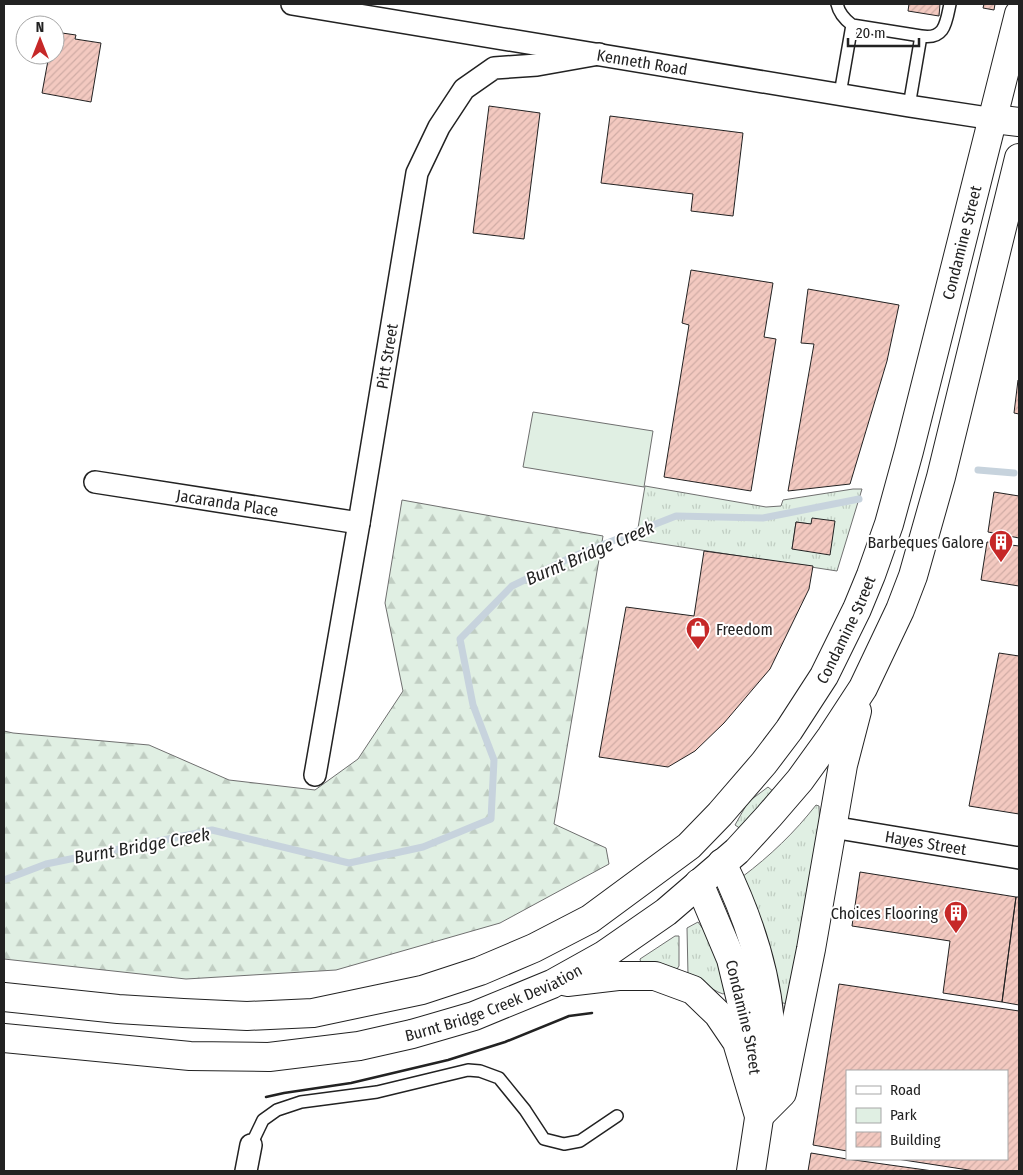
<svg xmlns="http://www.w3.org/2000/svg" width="1023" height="1175" font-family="'Fira Sans Condensed',sans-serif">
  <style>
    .grass { fill: url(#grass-tufts); stroke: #6f6f6f; fill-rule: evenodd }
    .forest { fill: url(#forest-firs); stroke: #6f6f6f }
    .park { fill: #e0efe3; stroke: #6f6f6f }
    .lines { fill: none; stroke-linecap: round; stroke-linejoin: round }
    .stream { stroke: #c7d3dd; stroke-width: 7 }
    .building { fill: url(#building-hatch); stroke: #222 }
    .lane-casing { stroke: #222; stroke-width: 14 }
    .street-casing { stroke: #222; stroke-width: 24 }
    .secondary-casing { stroke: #222; stroke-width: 30 }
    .highway-casing { stroke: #222; stroke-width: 30 }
    .lane { stroke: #fff; stroke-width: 11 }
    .street { stroke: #fff; stroke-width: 21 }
    .secondary { stroke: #fff; stroke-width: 28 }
    .highway { stroke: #fff; stroke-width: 28 }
    .wall { stroke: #222; stroke-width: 2.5 }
    .labels { text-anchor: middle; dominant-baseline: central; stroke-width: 4; stroke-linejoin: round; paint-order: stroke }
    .street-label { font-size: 16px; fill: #222; stroke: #fff }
    .poi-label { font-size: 16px; fill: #222; stroke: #fff; text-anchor: end }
    .water-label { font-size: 18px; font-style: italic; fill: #222; stroke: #fff }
  </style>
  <defs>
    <pattern id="grass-tufts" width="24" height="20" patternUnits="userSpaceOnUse" patternTransform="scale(1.25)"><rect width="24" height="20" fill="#e0efe3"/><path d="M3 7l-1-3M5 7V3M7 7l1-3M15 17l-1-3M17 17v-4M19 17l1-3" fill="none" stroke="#c0cdc2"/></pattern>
    <pattern id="forest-firs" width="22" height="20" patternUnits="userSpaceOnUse" patternTransform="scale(1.25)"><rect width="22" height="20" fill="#e0efe3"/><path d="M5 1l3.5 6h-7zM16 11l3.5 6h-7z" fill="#c0cdc2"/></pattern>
    <pattern id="building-hatch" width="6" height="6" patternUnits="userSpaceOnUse" patternTransform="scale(1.25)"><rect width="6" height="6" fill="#f3c9c0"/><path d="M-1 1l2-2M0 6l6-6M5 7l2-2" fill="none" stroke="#d0aca5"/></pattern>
  </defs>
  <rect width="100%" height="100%" fill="#fff"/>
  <!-- grass -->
  <path class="grass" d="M645,486L766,507L781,506L783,500L853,489H862L837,571L636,540ZM796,522L811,524L792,549Z
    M768,787L774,792L741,829L735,825L748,802Z
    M816,805L819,806L820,833L788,1004L778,1002L742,877C770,856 795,832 816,805Z
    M698,922L708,936L716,953L725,993L723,994L718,992L688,975L687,928Z
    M675,936H679V966L677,969L660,964H641L640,959Z"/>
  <!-- forest -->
  <path class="forest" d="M402,500L603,536L554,824L606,848L609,864L500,923L336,970L186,979L4,959V731L13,733L149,745L229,780L315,790L358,759L403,691L385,603Z"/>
  <!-- park -->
  <path class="park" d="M533,412L653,431L644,487L523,467Z"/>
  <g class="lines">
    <!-- stream -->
    <path class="stream" d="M978,470L1014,473
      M4,880L46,864L212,830L349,863L423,847L491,819L494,760L473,705L460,639L512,586L574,556L676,516L763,518L859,499"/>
  </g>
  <!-- building -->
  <path class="building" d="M909,4H940L939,16L908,11Z
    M984,4H995L994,10L983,8Z
    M55,32L76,35L75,39L101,43L91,102L42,93L49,55H55Z
    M489,106L540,113L524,239L473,233Z
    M610,116L743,133L733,216L691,211L693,194L601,183Z
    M691,270L773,283L764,337L776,339L751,491L664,477L689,325L682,323Z
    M808,289L899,305L887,361L850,484L788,491L814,344L801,343Z
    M1018,380H1019V414L1014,413Z
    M994,492L1019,496V538L988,532Z
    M812,518L835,521L830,555L792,549L796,522L811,524Z
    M987,542L1019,546V586L981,580Z
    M704,551L813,566L809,589L770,669L724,723L695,751L668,767L599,757L626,607L694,616Z
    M999,653L1019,656V814L969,806Z
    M860,872L1016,897L1002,1002L943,993L950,941L852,926Z
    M1016,897H1019V1005L1002,1002Z
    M839,984L1019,1011V1171H975L897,1159H1007V1071H847V1151L813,1145Z
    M811,1153L847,1159L933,1171H808Z"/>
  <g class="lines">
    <defs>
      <path id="lane" d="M837,4C839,13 844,19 852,25
        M921,36C945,40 946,23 950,4
        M840,94L852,25L921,36L909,106
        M251,1145L263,1120L277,1110L301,1102L377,1092L468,1070L480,1071L499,1078L525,1110L544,1139L564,1144L580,1141L617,1116"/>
      <g id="street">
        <path id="s1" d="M292,4L909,106L994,119"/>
        <path id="s2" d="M95,482L359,523"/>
        <path id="s3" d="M315,775L359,523L417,173L439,127L464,89L494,68L537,65L599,54"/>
        <path id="s4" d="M832,827L1019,858"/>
        <path d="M246,1171L251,1145"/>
      </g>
      <g id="secondary">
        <path d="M994,119L1019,122"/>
        <path d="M722,863C749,918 770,980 771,1043C771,1059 766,1076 763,1092C759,1118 755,1145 751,1171"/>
        <path id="s5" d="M699,883L731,959L753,1050L756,1078"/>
      </g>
      <g id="highway">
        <path d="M567,982L618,976H655L693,990L718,1014L737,1042L759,1116L782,1093L811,949L843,765L857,711"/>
        <path id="s6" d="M4,997L118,1009L183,1013L247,1016L313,1013L422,990L480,971L534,948L590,919L689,846L720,814L764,763L789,730L824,676L857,609L871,575L889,524L909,451L1019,14"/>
        <path id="s7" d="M4,1038L190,1056L269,1057L359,1046L412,1034L474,1016L552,984L604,955L666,912L737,851L769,816L800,780L831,737L863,688L900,610L913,576L941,477L1019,158"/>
      </g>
    </defs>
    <!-- lane casing -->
    <use href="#lane" class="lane-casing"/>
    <!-- street casing -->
    <use href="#street" class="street-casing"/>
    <!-- secondary casing -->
    <use href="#secondary" class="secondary-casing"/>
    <!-- highway casing -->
    <use href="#highway" class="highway-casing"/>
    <!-- lane -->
    <use href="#lane" class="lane"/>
    <!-- street -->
    <use href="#street" class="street"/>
    <!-- secondary -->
    <use href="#secondary" class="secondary"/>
    <!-- highway -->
    <use href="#highway" class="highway"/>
    <!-- wall -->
    <path class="wall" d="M266,1097L284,1093L351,1083L448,1060L505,1042L569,1016L592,1013"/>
  </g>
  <!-- icons -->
  <defs>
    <symbol id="building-pin" viewBox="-11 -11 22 30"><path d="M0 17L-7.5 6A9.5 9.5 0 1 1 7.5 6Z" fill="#c62828" stroke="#fff"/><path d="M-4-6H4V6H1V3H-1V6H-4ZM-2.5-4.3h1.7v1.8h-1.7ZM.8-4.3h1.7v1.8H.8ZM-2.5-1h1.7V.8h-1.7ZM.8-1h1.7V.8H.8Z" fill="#fff"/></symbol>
    <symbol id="shop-pin" viewBox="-11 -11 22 30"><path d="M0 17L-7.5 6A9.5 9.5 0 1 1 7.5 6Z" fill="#c62828" stroke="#fff"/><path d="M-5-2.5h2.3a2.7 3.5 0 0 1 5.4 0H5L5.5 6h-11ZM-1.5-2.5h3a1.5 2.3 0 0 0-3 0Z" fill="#fff"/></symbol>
  </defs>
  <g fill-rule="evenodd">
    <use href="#building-pin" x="987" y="528" width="28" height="38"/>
    <use href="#shop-pin" x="684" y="615" width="28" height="38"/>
    <use href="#building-pin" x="942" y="899" width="28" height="38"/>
  </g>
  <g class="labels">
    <!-- street labels -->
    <g class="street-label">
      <text stroke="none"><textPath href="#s1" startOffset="355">Kenneth Road</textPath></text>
      <text stroke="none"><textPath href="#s6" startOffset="1401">Condamine Street</textPath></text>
      <text stroke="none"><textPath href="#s3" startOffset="425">Pitt Street</textPath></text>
      <text stroke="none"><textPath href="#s2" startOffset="134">Jacaranda Place</textPath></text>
      <text stroke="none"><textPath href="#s6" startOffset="996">Condamine Street</textPath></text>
      <text stroke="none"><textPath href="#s4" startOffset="95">Hayes Street</textPath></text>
      <text stroke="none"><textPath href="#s7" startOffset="498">Burnt Bridge Creek Deviation</textPath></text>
      <text stroke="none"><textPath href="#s5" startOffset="142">Condamine Street</textPath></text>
    </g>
    <!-- poi labels -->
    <g class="poi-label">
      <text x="984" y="542">Barbeques Galore</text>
      <text x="716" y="629" text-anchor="start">Freedom</text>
      <text x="938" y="913">Choices Flooring</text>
    </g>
    <!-- water labels -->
    <g class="water-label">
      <text transform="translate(590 553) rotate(-23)">Burnt Bridge Creek</text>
      <text transform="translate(142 846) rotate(-10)">Burnt Bridge Creek</text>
    </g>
  </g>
  <!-- border -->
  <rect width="1023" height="1175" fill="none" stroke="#222222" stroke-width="10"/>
  <!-- legend -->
  <rect x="846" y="1070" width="162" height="90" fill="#ffffff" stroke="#a7a7a7"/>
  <rect x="856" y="1086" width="25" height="8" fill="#ffffff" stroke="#a7a7a7"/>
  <text x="890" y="1095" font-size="15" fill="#222222">Road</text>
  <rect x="856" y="1108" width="25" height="15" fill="#e0efe3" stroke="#a7a7a7"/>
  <text x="890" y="1120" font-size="15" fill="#222222">Park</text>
  <rect x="856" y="1132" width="25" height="15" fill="url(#building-hatch)" stroke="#a7a7a7"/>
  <text x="890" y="1145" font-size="15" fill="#222222">Building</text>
  <!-- north arrow -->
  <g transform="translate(40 40)"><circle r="24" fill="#ffffff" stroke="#a7a7a7"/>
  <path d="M0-4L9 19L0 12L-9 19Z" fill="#c62828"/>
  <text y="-8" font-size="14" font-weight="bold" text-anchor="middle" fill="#222222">N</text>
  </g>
  <!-- scale -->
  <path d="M848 38v8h71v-8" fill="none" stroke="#222222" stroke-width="2.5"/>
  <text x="856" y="38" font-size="15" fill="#222222" stroke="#ffffff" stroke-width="4" paint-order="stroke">20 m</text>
</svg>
